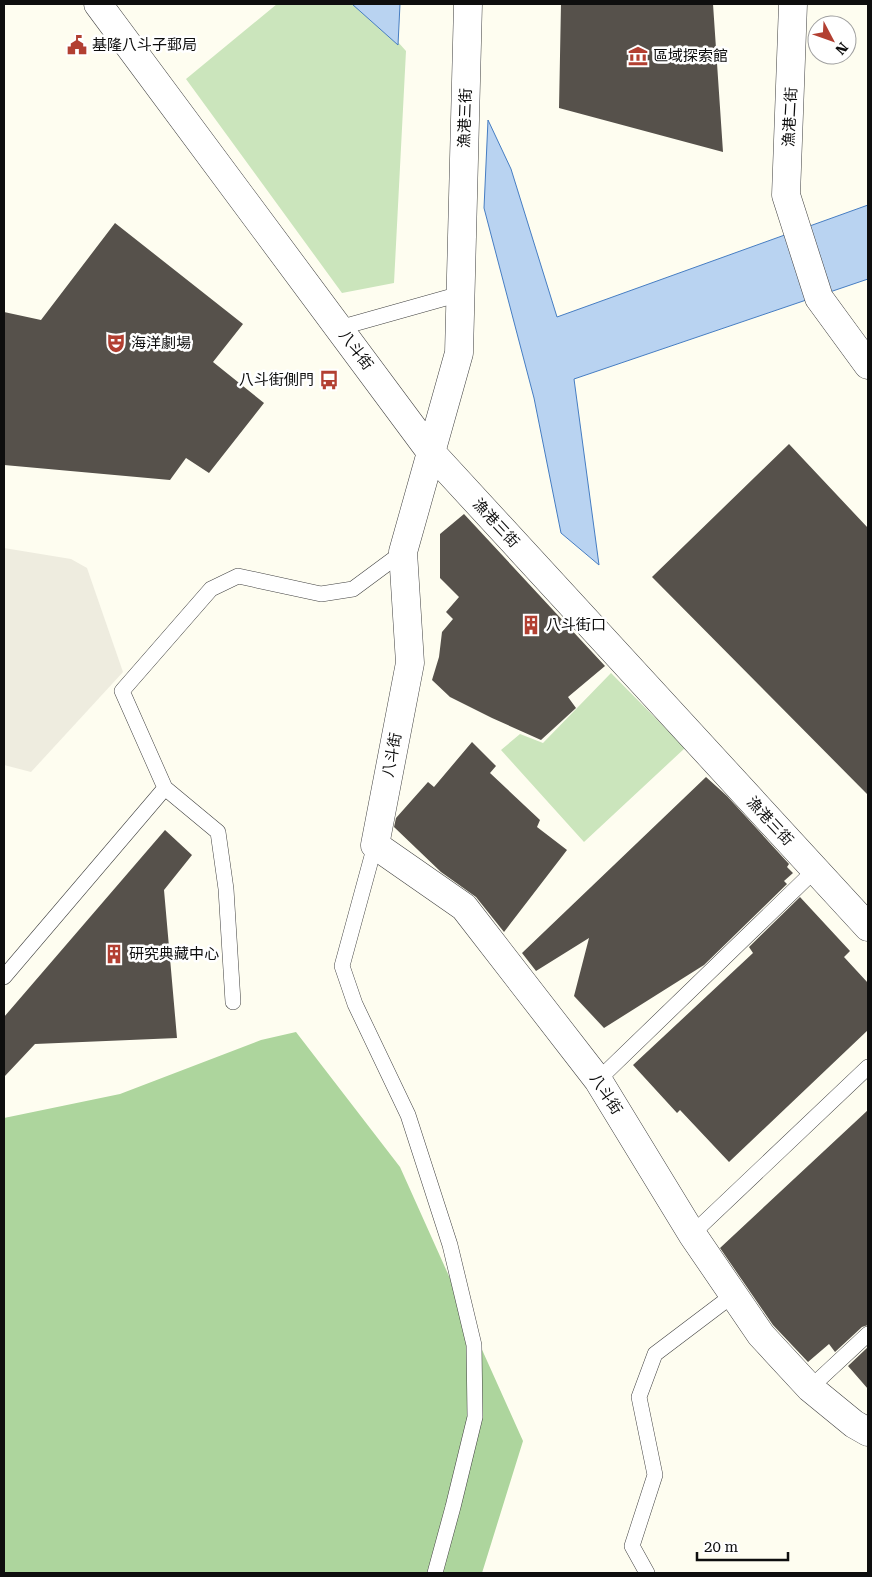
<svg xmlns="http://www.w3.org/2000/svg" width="872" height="1577" font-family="'Roboto Serif','Noto Sans TC',serif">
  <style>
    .green { fill: #cbe5bc }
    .forest { fill: #add59d }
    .plaza { fill: #eeecdf }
    .water { fill: #b9d3f1; stroke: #467dc2 }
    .building { fill: #56514b }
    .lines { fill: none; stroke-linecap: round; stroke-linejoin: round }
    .lane-casing { stroke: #414141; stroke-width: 16 }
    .street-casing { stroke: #414141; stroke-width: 29 }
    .lane { stroke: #fff; stroke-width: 15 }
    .street { stroke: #fff; stroke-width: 28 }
    .labels { text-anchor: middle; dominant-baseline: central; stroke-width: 5; stroke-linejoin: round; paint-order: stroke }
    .poi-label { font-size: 15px; fill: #0e0e0e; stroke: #fff; text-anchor: start }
    .street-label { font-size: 15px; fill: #0e0e0e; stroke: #fff }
  </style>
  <rect width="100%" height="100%" fill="#fefdf0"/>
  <!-- green -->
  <path class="green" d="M277,4H364L406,51L394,283L342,293L186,79Z
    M611,673L685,748L584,842L501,750L520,734L543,743Z"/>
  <!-- forest -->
  <path class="forest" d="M296,1032L400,1167L523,1441L482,1573H4V1118L120,1094L261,1040Z"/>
  <!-- plaza -->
  <path class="plaza" d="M4,548L71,559L87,568L123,672L31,772L4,765Z"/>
  <!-- water -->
  <path class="water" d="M352,4H400L398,45Z
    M488,120L511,169L557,317L868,205V279L574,379L599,565L561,533L534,398L484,208Z"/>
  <!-- building -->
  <path class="building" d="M561,4H713L723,152L559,108Z
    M115,223L243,324L213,362L264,403L209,473L186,458L170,480L4,465V312L41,320Z
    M789,444L868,528V795L652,577Z
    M464,514L605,666L568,697L576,708L541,740L492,718L450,697L432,680L439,657L442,632L453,619L446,612L459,597L440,578V534Z
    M472,742L496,766L490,773L540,820L537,827L567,850L504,932L476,897L441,872L394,827L396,818L428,782L434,787Z
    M706,777L727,796L789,864L787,867L793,873L784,881L787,884L704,965L604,1028L574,996L589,938L536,971L522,953Z
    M165,830L192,855L164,890L177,1038L35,1044L4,1077V1017Z
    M800,897L850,951L844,957L868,983V1030L729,1162L680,1110L677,1113L633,1065L753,953L749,947Z
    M868,1110V1325L862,1327L835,1352L829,1344L808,1362L773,1325L720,1248Z
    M868,1347V1389L848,1366Z"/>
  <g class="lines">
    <defs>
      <path id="lane" d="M339,328L460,294
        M165,788L218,832L226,889L233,1002
        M375,845L342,966L355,1004L408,1115L450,1245L474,1345L475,1417L453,1507L435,1573
        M4,977L165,788L122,691L211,589L238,576L321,594L353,589L403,552
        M598,1080L815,870
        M692,1234L868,1067
        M810,1388L868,1334
        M647,1573L632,1546L655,1475L639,1397L655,1354L733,1295"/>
      <path id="street" d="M98,4L430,451L868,927
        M468,4L459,353L403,552L410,663L375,845L464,907L598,1080L692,1234L761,1335L810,1388L854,1424L868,1432
        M793,4L786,195L819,298L868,365"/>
    </defs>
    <!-- lane casing -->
    <use href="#lane" class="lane-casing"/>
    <!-- street casing -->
    <use href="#street" class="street-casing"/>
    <!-- lane -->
    <use href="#lane" class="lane"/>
    <!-- street -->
    <use href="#street" class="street"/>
  </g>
  <!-- icons -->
  <defs>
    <symbol id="civic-bare" viewBox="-9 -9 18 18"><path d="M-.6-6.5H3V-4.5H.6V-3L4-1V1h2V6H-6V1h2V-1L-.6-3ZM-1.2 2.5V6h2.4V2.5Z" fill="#b23f31" stroke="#fff" stroke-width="2.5" paint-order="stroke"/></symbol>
    <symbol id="museum-bare" viewBox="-9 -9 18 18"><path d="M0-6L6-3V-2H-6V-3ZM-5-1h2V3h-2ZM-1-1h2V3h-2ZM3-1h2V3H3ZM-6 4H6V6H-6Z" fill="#b23f31" stroke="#fff" stroke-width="2.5" paint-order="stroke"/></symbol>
    <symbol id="theatre-bare" viewBox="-9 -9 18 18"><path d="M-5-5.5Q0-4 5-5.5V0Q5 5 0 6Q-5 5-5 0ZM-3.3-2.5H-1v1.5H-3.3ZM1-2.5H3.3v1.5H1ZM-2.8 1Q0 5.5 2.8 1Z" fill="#b23f31" stroke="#fff" stroke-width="2.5" paint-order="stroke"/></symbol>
    <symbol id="bus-bare" viewBox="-9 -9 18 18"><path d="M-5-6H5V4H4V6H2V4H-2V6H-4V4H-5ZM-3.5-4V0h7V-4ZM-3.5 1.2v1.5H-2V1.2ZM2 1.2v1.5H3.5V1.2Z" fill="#b23f31" stroke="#fff" stroke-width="2.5" paint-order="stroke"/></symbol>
    <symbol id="building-bare" viewBox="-9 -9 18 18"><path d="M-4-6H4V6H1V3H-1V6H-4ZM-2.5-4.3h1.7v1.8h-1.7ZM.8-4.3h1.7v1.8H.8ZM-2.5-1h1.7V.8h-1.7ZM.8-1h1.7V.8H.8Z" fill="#b23f31" stroke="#fff" stroke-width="2.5" paint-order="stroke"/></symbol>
  </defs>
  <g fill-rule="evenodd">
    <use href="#civic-bare" x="63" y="31" width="28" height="28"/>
    <use href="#museum-bare" x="624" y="42" width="28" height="28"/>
    <use href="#theatre-bare" x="102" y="329" width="28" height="28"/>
    <use href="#bus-bare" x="315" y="366" width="28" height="28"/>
    <use href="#building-bare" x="517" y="611" width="28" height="28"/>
    <use href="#building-bare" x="100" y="940" width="28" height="28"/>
  </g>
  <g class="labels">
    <!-- poi labels -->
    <g class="poi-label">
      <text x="92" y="45">基隆八斗子郵局</text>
      <text x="653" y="56">區域探索館</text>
      <text x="131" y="343">海洋劇場</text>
      <text x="314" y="380" text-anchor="end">八斗街側門</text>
      <text x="546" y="625">八斗街口</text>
      <text x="129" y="954">研究典藏中心</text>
    </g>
    <!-- street labels -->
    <g class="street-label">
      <text transform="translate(790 117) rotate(-87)">漁港二街</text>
      <text transform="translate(465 118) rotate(-88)">漁港三街</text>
      <text transform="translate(356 350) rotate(53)">八斗街</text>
      <text transform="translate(496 523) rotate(47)">漁港三街</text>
      <text transform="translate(392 755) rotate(-79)">八斗街</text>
      <text transform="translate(770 821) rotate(47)">漁港三街</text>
      <text transform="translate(606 1094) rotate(57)">八斗街</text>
    </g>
  </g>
  <!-- border -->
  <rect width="872" height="1577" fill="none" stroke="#0e0e0e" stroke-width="10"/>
  <!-- north arrow -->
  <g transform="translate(832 40) rotate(131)"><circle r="24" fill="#ffffff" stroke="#9f9f9f"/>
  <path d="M0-4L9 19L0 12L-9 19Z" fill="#b23f31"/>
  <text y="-8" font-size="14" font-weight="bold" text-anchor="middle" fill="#0e0e0e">N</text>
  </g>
  <!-- scale -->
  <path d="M697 1552v8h91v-8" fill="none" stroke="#0e0e0e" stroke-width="2.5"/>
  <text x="704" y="1552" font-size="15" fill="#0e0e0e" stroke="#ffffff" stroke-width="4" paint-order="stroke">20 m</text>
</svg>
